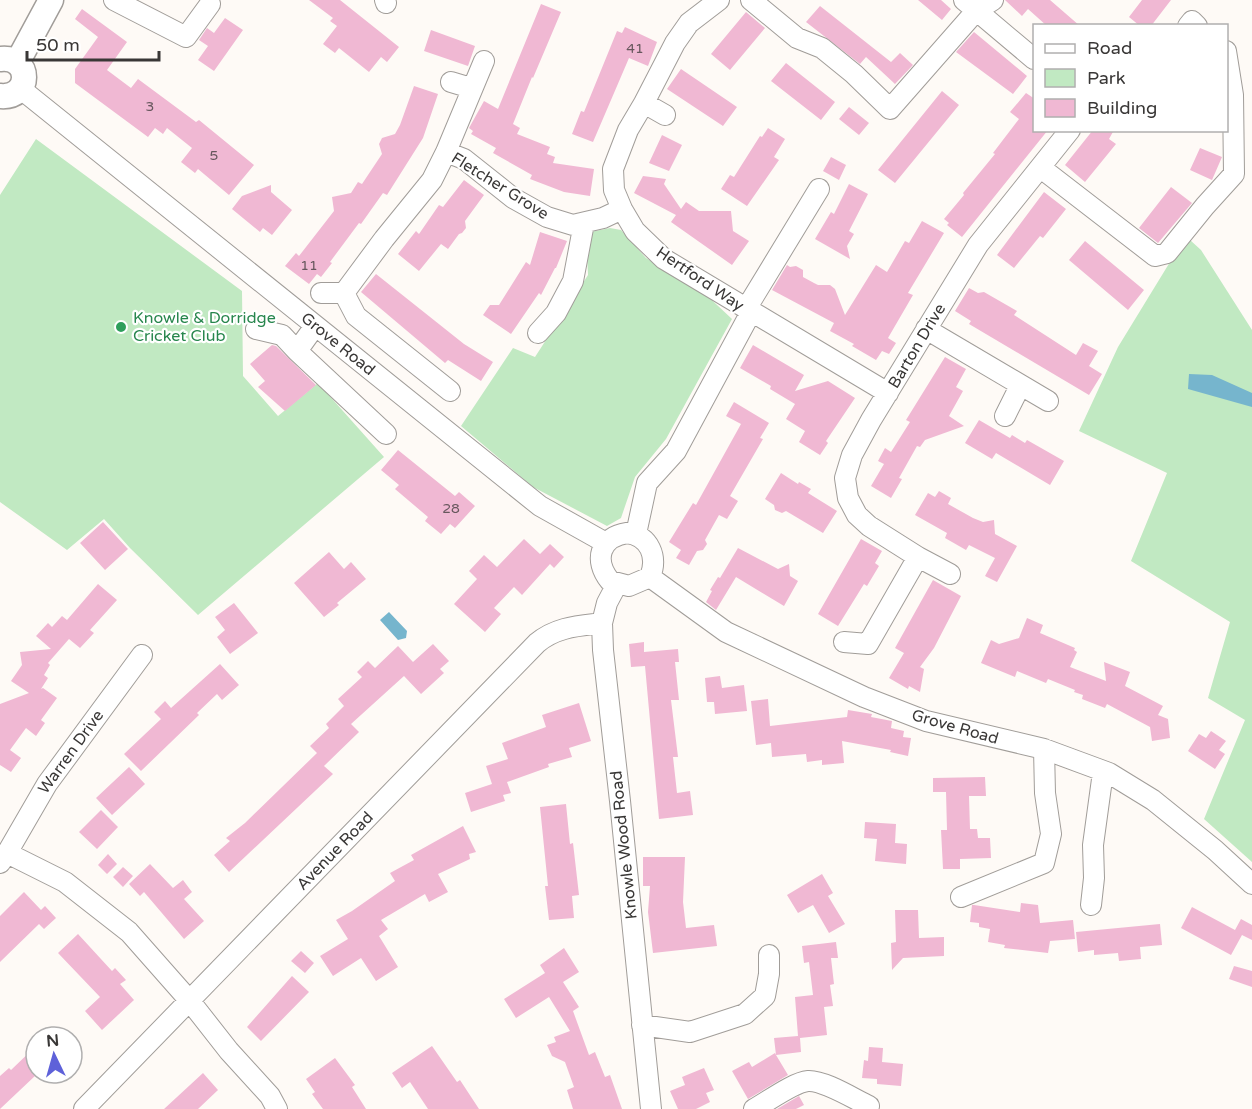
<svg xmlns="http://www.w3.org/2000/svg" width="1252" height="1109" font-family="'Varela Round',sans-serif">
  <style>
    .green { fill: #c1e9c2 }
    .water { fill: #76b5cd }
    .building { fill: #f0b8d3 }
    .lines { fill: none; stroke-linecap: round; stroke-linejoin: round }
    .minor-casing { stroke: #a19d99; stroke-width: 22 }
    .major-casing { stroke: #a19d99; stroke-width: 27 }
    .minor { stroke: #fff; stroke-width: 20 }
    .major { stroke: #fff; stroke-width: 24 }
    .leisure-dot { fill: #2e9e5b; stroke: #fff; stroke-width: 2 }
    .labels { text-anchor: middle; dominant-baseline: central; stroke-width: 4.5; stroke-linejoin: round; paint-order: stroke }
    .number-label { font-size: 14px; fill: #67575d }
    .street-label { font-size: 16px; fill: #393736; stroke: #fff }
    .leisure-label { font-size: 16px; fill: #27864d; stroke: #fff; text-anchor: start }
  </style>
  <rect width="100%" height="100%" fill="#fefaf6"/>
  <!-- green -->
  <path class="green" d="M36,139L242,291L243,376L278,416L318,383L384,457L198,615L130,548L104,519L67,550L0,502V195Z
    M610,228L621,230L646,258L700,289L732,319L666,439L635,477L621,518L607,526L533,487L461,426L513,348L535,357L588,275L586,233Z
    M1190,240L1201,250L1252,330V862L1204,819L1245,720L1208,698L1230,622L1131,561L1167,473L1079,431L1118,347L1170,262Z"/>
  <!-- water -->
  <path class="water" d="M1189,374L1212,375L1252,393V407L1188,389Z
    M389,612L407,631L406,638L398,640L380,620Z"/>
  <!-- building -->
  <path class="building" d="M309,0H340L399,47L387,62L381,57L369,72L339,48L335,53L323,44L337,26L330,21L333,18Z
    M918,0H941L951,9L942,20Z
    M1005,0H1050L1080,26H1047L1028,9L1022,16Z
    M1142,0H1171L1151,26H1140L1129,17Z
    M541,4L561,12L533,78L532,77L513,124L520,128L517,134L550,147L547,154L555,157L553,163L594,169L590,196L564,192L530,179L532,175L493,153L496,148L471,134L473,131L469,128L484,101L498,109Z
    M820,6L891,62L900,53L913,65L895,84L866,57L860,64L806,22Z
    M82,9L127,42L107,70L131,88L138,79L196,122L199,120L254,165L229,195L198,169L195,173L181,162L192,148L167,128L163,134L155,128L148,137L75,83V69L98,37L75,19Z
    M746,12L765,28L730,70L711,54Z
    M225,18L243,30L214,71L198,60L208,46L199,40L207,28L214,33Z
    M625,27L657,42L648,66L629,58L593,142L572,134L581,111L584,112L617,31L622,33Z
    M431,30L475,46L468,66L424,51Z
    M974,32L1027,76L1013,94L956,52Z
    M786,63L835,102L821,120L771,81Z
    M681,69L737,107L723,126L667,89Z
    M414,86L438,94L423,138L387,195L383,193L361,224L359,223L330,262L332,263L321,277L317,274L309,284L285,266L296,253L299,256L334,211L332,197L351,193L358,182L362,184L382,154L379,144L382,138L395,134L400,125Z
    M942,91L959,105L895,183L878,170Z
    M1026,93L1035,99V130H1048L962,237L947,225L949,223L944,219L964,195L963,193L995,154L993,153L1019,119L1010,112Z
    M849,107L869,123L859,135L839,119Z
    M768,128L785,139L774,157L779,160L747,206L721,189L730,175L734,177L760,136L762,137Z
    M1093,130H1114L1109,139L1116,144L1085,182L1065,165Z
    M662,135L682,145L669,171L649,163Z
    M1200,148L1222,157L1212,180L1190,170Z
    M831,157L846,165L839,180L823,171Z
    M643,176L666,179L664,184L681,209L686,202L699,211H731L733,231L749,241L732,265L671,222L676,215L634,193Z
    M464,180L484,195L465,221L466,228L462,233L459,234L448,249L441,244L419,271L398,254L416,231L419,234L439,205L443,207Z
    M849,184L868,194L849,231L854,234L847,246L850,259L815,239L831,212L834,214Z
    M271,185V192L292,210L272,235L263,228L260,232L232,209L242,196Z
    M1171,187L1192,203L1158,243L1139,228Z
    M1044,192L1066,209L1043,238L1040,236L1014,268L997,255Z
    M922,221L944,233L908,293L913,295L888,338L896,343L889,354L882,351L876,360L852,346L854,344L830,331L834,323L772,290L787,265L790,267L796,266L803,270V277L814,283L818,285H830L835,289L845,315L876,265L887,272L905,241L909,243Z
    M540,232L567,241L556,268H555L541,295L539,293L511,334L483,315L490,305H499L526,262L530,265Z
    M1085,241L1144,290L1128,310L1069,260Z
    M376,274L464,344L493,362L481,381L448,360L445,363L361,292Z
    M969,288L978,293L984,292L1017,311L1014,315L1076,355L1083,343L1098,351L1089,366L1102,374L1089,395L969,324L971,321L955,311Z
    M272,345L276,346L316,385L285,411L258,387L265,381L250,364Z
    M753,345L804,375L795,391L828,381L855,398L826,441L828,443L820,455L799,442L805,431L786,419L795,404L770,389L771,386L740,368Z
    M945,357L966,369L956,387L963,391L949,416L964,426L925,440L920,447L917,446L899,478L902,479L891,498L871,486L884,464L878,461L885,448L891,452L910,422L906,420Z
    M734,402L769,423L760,438L763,439L730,496L738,501L727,519L719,515L705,540L707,544L703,550L697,551L689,565L676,558L681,550L669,542L693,503L696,505L741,424L726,416Z
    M979,420L1010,438L1012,435L1025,443L1027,440L1064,461L1050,485L996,453L992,459L965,443Z
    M398,450L455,496L459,492L475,506L455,528L450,524L441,534L425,521L428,517L395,489L399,485L381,470Z
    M781,473L798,484L799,482L811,489L808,493L837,511L823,533L786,511L782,513L775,510L774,505L765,499Z
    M939,491L951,498L948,504L973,518L983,522L994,520L995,534L1017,546L997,582L985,576L995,558L969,545L966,550L945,538L947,533L915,515L928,493L935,497Z
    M103,522L128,549L105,570L80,543Z
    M524,539L540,554L550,544L564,557L554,568L550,564L522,595L514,587L494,608L501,614L485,632L454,604L477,579L469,571L484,555L497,567Z
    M861,539L882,551L875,563L879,566L867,586L864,584L838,626L818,614Z
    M738,548L778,569L789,564L790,576L798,581L784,606L736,577L716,610L706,602L712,591L710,590L718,577L720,578Z
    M329,552L344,569L351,562L366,579L337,603L339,605L324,617L294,583Z
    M933,580L961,596L934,648L920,667L924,669L920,692L909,686L908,689L889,678L904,653L895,648Z
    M98,584L117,600L90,630L94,633L80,648L69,639L48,663L50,665L44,675L48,678L41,689L43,688L57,698L41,720L45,723L36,736L26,728L10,750L21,758L11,772L0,765V704L29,693L11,681L22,665L20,652L51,649L36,636L48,623L52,627L62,616L67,620Z
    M234,603L258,633L230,654L217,637L225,630L215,617Z
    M1027,618L1043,625L1040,633L1075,648L1074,650L1077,652L1070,667L1106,681L1104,662L1130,672L1125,686L1163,706L1158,715L1168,719L1170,738L1152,741L1150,727L1107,704L1105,708L1082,699L1083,695L1074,692L1075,690L1048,679L1046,683L1017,671L1015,677L981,663L991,640L999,644L1019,638Z
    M644,642V652L678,649L679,662H675L679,700H671L678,757H673L677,793L690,791L693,815L659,819L645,666L631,667L629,644Z
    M433,644L449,661L440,669L444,673L421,694L404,676L351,724L359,732L324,766L333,774L229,872L214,855L230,841L226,838L245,823L317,753L310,746L329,728L326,724L344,706L338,699L362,677L357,672L368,661L375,668L398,646L413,662Z
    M220,664L239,685L222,700L217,694L197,713L199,715L141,771L124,754L161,719L154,712L165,701L171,708Z
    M720,676L722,688L744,685L747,711L715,714L714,702H707L705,678Z
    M768,699L770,726L847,717L848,710L872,714L871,717L892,721L891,728L904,731L903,737L911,738L908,756L890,752L891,750L842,741L844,763L822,765V760L807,762L806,754L772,757L771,743L756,745L751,701Z
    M579,703L591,741L569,748L572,757L548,764L549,767L507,782L511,793L503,795L505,801L471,812L465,793L492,784L486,766L508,759L502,743L546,727L542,715Z
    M1211,731L1226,741L1219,750L1225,754L1215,769L1188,751L1199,734L1206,738Z
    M129,767L145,784L112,815L96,798Z
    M985,777L986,796H969L970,829H977L978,838H990L991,858L960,859V869H943L941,830H947L946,792H933V778Z
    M566,804L570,844L573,843L579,895L572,896L574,918L549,920L545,886H548L540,807Z
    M101,810L118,827L97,849L79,832Z
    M865,822L896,824L895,843L907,844L906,864L875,861L877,839L864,838Z
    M463,826L476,852L469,854L470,859L438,874L448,892L429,902L425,894L381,920L388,929L379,936L398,967L376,981L361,958L333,976L320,956L348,939L336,920L352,911L395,881L390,873L414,860L411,855Z
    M108,854L117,864L107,874L98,865Z
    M643,857H685L683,902L686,928L714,925L717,946L653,953L648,912L650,886H643Z
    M150,864L173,888L183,880L192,892L184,899L204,921L184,939L144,892L140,896L129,884Z
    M123,867L133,876L123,887L113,877Z
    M822,874L833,893L828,896L845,924L829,933L813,905L798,913L787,895Z
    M24,892L41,910L45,906L56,918L44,929L39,924L0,962V916Z
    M1021,903L1038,905L1040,923L1073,920L1075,939L1050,941L1048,953L1004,948L1005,945L988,942L990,929L979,927V923L970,922L972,905H974L1020,912Z
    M1192,907L1235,930L1241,919L1252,925V940L1242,935L1231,955L1181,928Z
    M895,910H918L919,938L944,937V956L903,958L892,970L891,943L896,942Z
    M1160,924L1162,945L1140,947L1141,959L1119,961L1118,953L1094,955V950L1078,952L1076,932Z
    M78,934L112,971L115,968L126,980L120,984L134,1000L102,1030L85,1011L100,997L58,953Z
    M836,942L838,958H831L834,984L830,985L833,1006L824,1007L827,1035L800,1038L801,1052L776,1055L788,1075L748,1099L732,1071L749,1062L752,1067L775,1053L776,1055L774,1038L798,1036L795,997L813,995L809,962L804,963L802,946Z
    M564,948L579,972L563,982L579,1007L573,1011L589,1055L595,1052L605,1077L610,1075L622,1109H573L567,1090L574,1087L565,1062L552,1056L547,1045L556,1042L554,1037L570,1031L549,997L516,1018L504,999L545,973L540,965Z
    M301,951L314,963L305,973L291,961Z
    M1234,966L1252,971V987L1229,979Z
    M292,976L309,992L261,1041L247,1027Z
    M36,1046V1075L0,1109V1076L9,1068L11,1070Z
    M432,1046L457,1082L460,1080L479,1109H428L410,1082L402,1088L392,1073Z
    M869,1047L883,1048L882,1062L903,1064L901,1086L877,1084V1079L862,1078L864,1060L868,1061Z
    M335,1058L355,1085L352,1087L366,1109H323L312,1094L315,1092L306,1079Z
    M704,1068L714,1090L706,1093L710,1102L696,1109H678L670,1091L685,1085L682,1077Z
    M203,1073L218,1090L198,1109H164Z
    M799,1096L804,1105L796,1109H777Z"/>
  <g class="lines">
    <defs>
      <path id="minor" d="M114,0L186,37L210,4
        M385,0L386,3
        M719,0L689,23L675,43L644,103L628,130L613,169L614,190L622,209L635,231L664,259L888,393
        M751,0L797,38L822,48L854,74L890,109L976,11L993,0
        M964,0L1034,59
        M1188,26L1192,21L1197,26
        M451,82L471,88
        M21,89L540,506L606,543
        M644,103L665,115
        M446,152L464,159L513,198L547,217L573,225L603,218L622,209
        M1041,168L1155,256L1167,253L1205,206L1234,174L1233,95L1226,51
        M321,293H344L356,316L450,391
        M344,293L384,239L432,180L446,152L484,61
        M746,309L819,189
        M315,326L297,351L386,434
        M256,329L282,335L297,351
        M926,329L1048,401
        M538,333L556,313L573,281L584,223
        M1005,416L1020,386
        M627,533C650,536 658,557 650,577L629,586L610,581C593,560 600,537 627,533Z
        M636,534L647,483L676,451L751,312
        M918,557L950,574
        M650,577L726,632L864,697L926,721L1044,749L1109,773L1153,800L1215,850L1252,884
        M617,584L607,603L602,623L603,650L620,801L651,1109
        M844,642L868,644L918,557L869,526L857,515L848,498L845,478L852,455L871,420L978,245L1070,130
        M7,853L47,784L142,655
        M0,863L7,853L65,882L129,932L189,1000L229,1051L270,1096L277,1109
        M961,897L1044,863L1051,834L1045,793L1044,749
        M1091,905L1094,878L1093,845L1103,772
        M642,1025L690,1032L745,1014L765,996L769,974V955
        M84,1109L537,643C556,627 578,626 602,623
        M754,1109C767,1102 794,1082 808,1081C824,1080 854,1099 869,1106"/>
      <path id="major" d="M0,59C32,55 32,99 0,96
        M17,63L51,0"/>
    </defs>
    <!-- minor casing -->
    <use href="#minor" class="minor-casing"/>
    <!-- major casing -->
    <use href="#major" class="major-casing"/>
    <!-- minor -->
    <use href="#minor" class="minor"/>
    <!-- major -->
    <use href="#major" class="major"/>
  </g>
  <!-- markers -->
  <circle class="leisure-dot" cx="121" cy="327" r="6"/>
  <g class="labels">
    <!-- number labels -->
    <g class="number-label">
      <text x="635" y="48">41</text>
      <text x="150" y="106">3</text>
      <text x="214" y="155">5</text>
      <text x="309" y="265">11</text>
      <text x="451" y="508">28</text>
    </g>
    <!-- street labels -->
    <g class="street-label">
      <text transform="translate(500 186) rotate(32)">Fletcher Grove</text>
      <text transform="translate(700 279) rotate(34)">Hertford Way</text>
      <text transform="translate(338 344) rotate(39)">Grove Road</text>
      <text transform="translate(917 346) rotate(-59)">Barton Drive</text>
      <text transform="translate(955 727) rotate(16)">Grove Road</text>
      <text transform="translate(71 752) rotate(-54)">Warren Drive</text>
      <text transform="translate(624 845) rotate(-96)">Knowle Wood Road</text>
      <text transform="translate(335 851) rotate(-46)">Avenue Road</text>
    </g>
    <!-- leisure labels -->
    <g class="leisure-label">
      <text x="133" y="318">Knowle &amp; Dorridge<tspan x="133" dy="18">Cricket Club</tspan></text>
    </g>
  </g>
  <!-- legend -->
  <rect x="1033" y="24" width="195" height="108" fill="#ffffff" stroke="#b0afaf" stroke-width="1.5"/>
  <rect x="1045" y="44" width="30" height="9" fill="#ffffff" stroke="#b0afaf" stroke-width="1.5"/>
  <text x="1087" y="54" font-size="18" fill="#393736">Road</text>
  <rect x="1045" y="69" width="30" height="18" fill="#c1e9c2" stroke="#b0afaf" stroke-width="1.5"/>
  <text x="1087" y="84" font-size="18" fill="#393736">Park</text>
  <rect x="1045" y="99" width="30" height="18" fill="#f0b8d3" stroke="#b0afaf" stroke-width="1.5"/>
  <text x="1087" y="114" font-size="18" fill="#393736">Building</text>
  <!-- north arrow -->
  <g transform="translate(54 1055) rotate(355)"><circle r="28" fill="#ffffff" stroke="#b0afaf" stroke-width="1.5"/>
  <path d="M0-4.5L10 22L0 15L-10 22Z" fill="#5e61d9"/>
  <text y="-9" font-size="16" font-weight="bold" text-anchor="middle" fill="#393736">N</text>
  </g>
  <!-- scale -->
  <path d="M27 51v9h132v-9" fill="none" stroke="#393736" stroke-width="3"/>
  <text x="36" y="51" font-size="18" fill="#393736" stroke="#ffffff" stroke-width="4.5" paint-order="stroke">50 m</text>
</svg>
